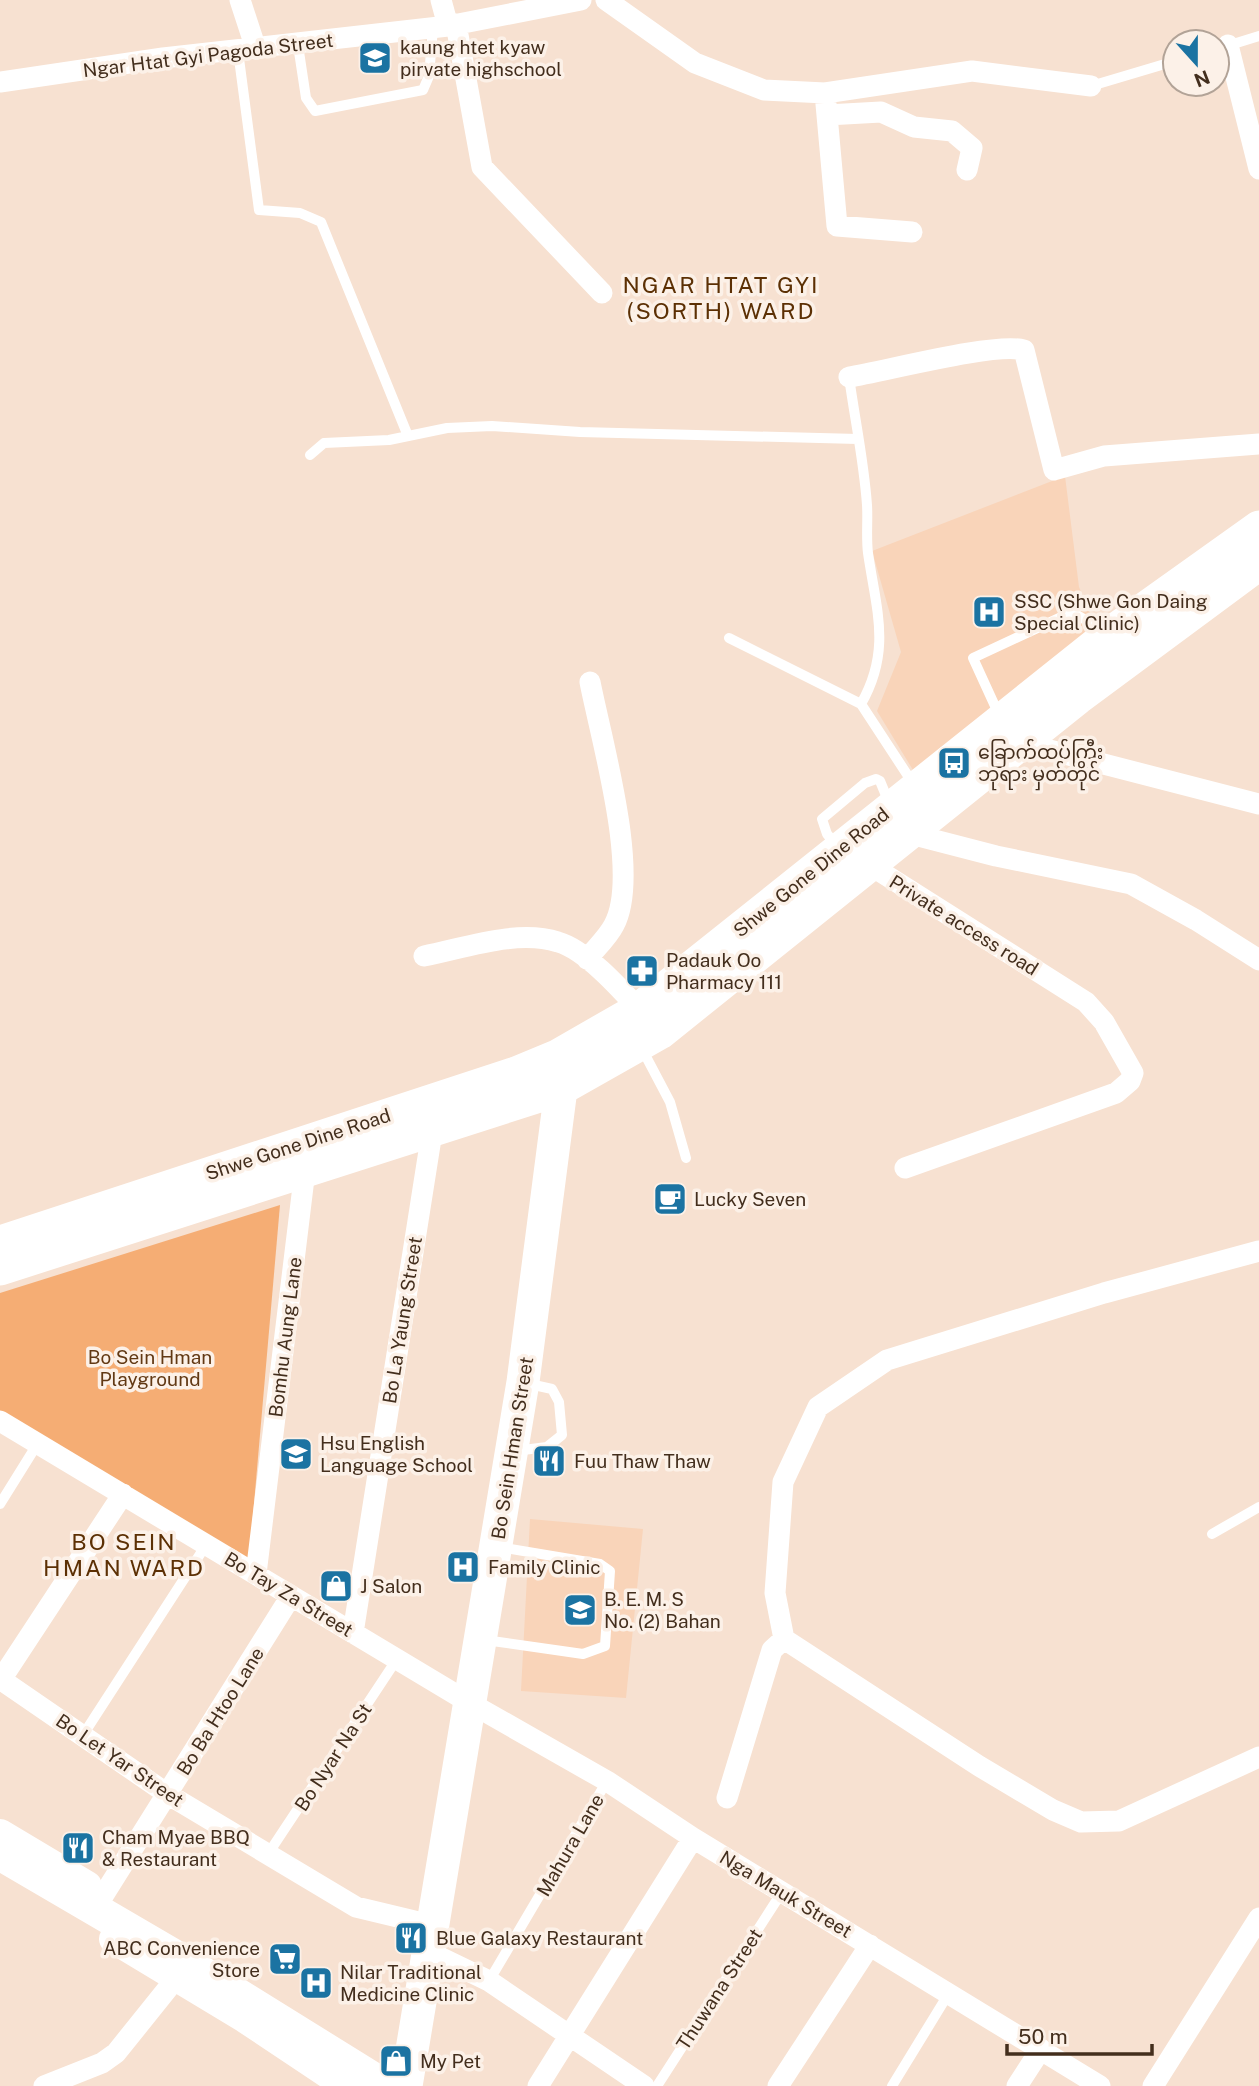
<svg xmlns="http://www.w3.org/2000/svg" width="1259" height="2086" font-family="'Public Sans','Noto Sans Myanmar',sans-serif">
  <style>
    .built { fill: #f9d4b9 }
    .green { fill: #f5ad74 }
    .lines { fill: none; stroke-linecap: round; stroke-linejoin: round }
    .lane { stroke: #fff; stroke-width: 10 }
    .street { stroke: #fff; stroke-width: 21 }
    .secondary { stroke: #fff; stroke-width: 30 }
    .primary { stroke: #fff; stroke-width: 33 }
    .labels { text-anchor: middle; dominant-baseline: central; stroke-width: 7; stroke-linejoin: round; paint-order: stroke }
    .poi-label { font-size: 19px; fill: #432e1d; stroke: #fcf1e8; text-anchor: start }
    .street-label { font-size: 19px; fill: #432e1d; stroke: #fcf1e8 }
    .park-label { font-size: 19px; fill: #623914; stroke: #fcf1e8 }
    .quarter-label { font-size: 23px; letter-spacing: 2px; fill: #5c3004; stroke: #fcf1e8 }
  </style>
  <rect width="100%" height="100%" fill="#f7e1d1"/>
  <!-- built -->
  <path class="built" d="M1065,476L1079,587L1100,636L916,775L877,711L901,652L872,551Z
    M530,1519L643,1529L626,1698L521,1691Z"/>
  <!-- green -->
  <path class="green" d="M280,1205L249,1561L0,1413V1293Z"/>
  <g class="lines">
    <!-- lane -->
    <path class="lane" d="M298,45L306,98L315,111L423,90L429,76L433,28
      M1217,49L1259,36
      M238,51L259,210L300,213L321,222L408,436
      M1091,86L1175,61
      M849,377C855,420 864,462 867,505C868,521 866,537 868,553C876,609 892,650 861,704
      M310,455L324,443L389,440L447,428L492,426L580,432L858,439
      M729,638L861,704L914,785
      M1000,717L973,658L1072,612L1104,631
      M838,847L827,834L822,819L865,783L876,779L880,781L890,805
      M641,1047L670,1102L686,1158
      M515,1451L547,1447L562,1435L559,1402L552,1389L525,1383
      M0,1504L38,1443
      M1212,1534L1259,1507
      M485,1640L583,1654L605,1646L610,1571L600,1564L499,1547
      M83,1735L206,1545
      M268,1854L397,1659
      M489,1981L607,1781
      M657,2086L782,1892
      M892,2086L949,1993"/>
    <!-- street -->
    <path class="street" d="M240,0L256,49
      M441,0L448,26
      M606,0L695,63L764,90L825,93L972,71L1091,86
      M456,24L482,167L602,293
      M1228,45L1259,169
      M0,82L163,58L448,26L581,0
      M825,93L837,226L912,232
      M827,115L881,112L914,127L952,131L972,148L967,170
      M849,377C886,371 995,342 1024,350L1054,470L1104,456L1259,444
      M1022,743L1259,804
      M907,833L996,856L1131,884L1196,920L1259,960
      M862,860L1086,1002L1104,1022L1133,1073L1130,1081L1116,1093L905,1168
      M424,956C465,948 517,929 558,942C587,950 625,994 645,1016
      M587,959C596,948 608,937 614,925C641,875 601,739 590,682
      M0,1421L470,1703L607,1781L693,1838L1100,2086
      M256,1574L305,1170L302,1161
      M353,1633L432,1132
      M784,1639L979,1766L1053,1810L1081,1822L1119,1821L1259,1757
      M0,1679L169,1795L356,1907L431,1925
      M0,1681L123,1494
      M727,1798L772,1650L784,1639L775,1593L783,1482L818,1407L887,1360L1104,1293L1259,1251
      M103,1896L291,1596
      M427,1951L489,1981L644,2086
      M44,2086L102,2063L116,2053L177,1977
      M538,2086L693,1838
      M778,2086L870,1945
      M1017,2086L1041,2049
      M1153,2086L1259,1918"/>
    <!-- secondary -->
    <path class="secondary" d="M0,1834L87,1886
      M114,1939L245,2018L347,2086"/>
    <!-- primary -->
    <path class="primary" d="M0,1242L516,1073L557,1056L639,1009L1109,634L1259,527
      M0,1269L561,1089L660,1033L1078,698L1259,564
      M0,1854L190,1965L385,2086
      M406,2086L523,1382L561,1089L559,1072"/>
  </g>
  <!-- icons -->
  <defs>
    <symbol id="school-square" viewBox="-11 -11 22 22"><rect x="-9" y="-9" width="18" height="18" rx="4" fill="#1b73a2" stroke="#fcf1e8"/><path d="M0-5L7-2L0 1L-7-2ZM-4 1L0 2.5L4 1V4Q0 6-4 4Z" fill="#fff"/></symbol>
    <symbol id="hospital-square" viewBox="-11 -11 22 22"><rect x="-9" y="-9" width="18" height="18" rx="4" fill="#1b73a2" stroke="#fcf1e8"/><path d="M-5-5h3v3.5h4V-5h3V5h-3V1.5h-4V5h-3Z" fill="#fff"/></symbol>
    <symbol id="bus-square" viewBox="-11 -11 22 22"><rect x="-9" y="-9" width="18" height="18" rx="4" fill="#1b73a2" stroke="#fcf1e8"/><path d="M-5-6H5V4H4V6H2V4H-2V6H-4V4H-5ZM-3.5-4V0h7V-4ZM-3.5 1.2v1.5H-2V1.2ZM2 1.2v1.5H3.5V1.2Z" fill="#fff"/></symbol>
    <symbol id="pharmacy-square" viewBox="-11 -11 22 22"><rect x="-9" y="-9" width="18" height="18" rx="4" fill="#1b73a2" stroke="#fcf1e8"/><path d="M-2-6h4v4h4v4h-4v4h-4v-4h-4v-4h4Z" fill="#fff"/></symbol>
    <symbol id="cafe-square" viewBox="-11 -11 22 22"><rect x="-9" y="-9" width="18" height="18" rx="4" fill="#1b73a2" stroke="#fcf1e8"/><path d="M-5.5-4.5H6V0H3Q3 3.5 0 3.5H-2.5Q-5.5 3.5-5.5 0ZM3-3.2v2h1.7v-2ZM-6 4.5H4V6H-6Z" fill="#fff"/></symbol>
    <symbol id="restaurant-square" viewBox="-11 -11 22 22"><rect x="-9" y="-9" width="18" height="18" rx="4" fill="#1b73a2" stroke="#fcf1e8"/><path d="M-5-6h1v4h1v-4h1v4h1v-4h1v5L-1.5 .5V6h-2V.5L-5-1ZM5-6V6H3V1.5H1.5Q1.5-4 5-6Z" fill="#fff"/></symbol>
    <symbol id="shop-square" viewBox="-11 -11 22 22"><rect x="-9" y="-9" width="18" height="18" rx="4" fill="#1b73a2" stroke="#fcf1e8"/><path d="M-5-2.5h2.3a2.7 3.5 0 0 1 5.4 0H5L5.5 6h-11ZM-1.5-2.5h3a1.5 2.3 0 0 0-3 0Z" fill="#fff"/></symbol>
    <symbol id="supermarket-square" viewBox="-11 -11 22 22"><rect x="-9" y="-9" width="18" height="18" rx="4" fill="#1b73a2" stroke="#fcf1e8"/><path d="M-6-5.5h2.5l.6 2H6L4.5 2H-2.5L-4.4-4H-6ZM-1.5 3.2a1.3 1.3 0 1 0 .1 0ZM3 3.2a1.3 1.3 0 1 0 .1 0Z" fill="#fff"/></symbol>
  </defs>
  <g fill-rule="evenodd">
    <use href="#school-square" x="356" y="39" width="38" height="38"/>
    <use href="#hospital-square" x="970" y="593" width="38" height="38"/>
    <use href="#bus-square" x="935" y="744" width="38" height="38"/>
    <use href="#pharmacy-square" x="623" y="952" width="38" height="38"/>
    <use href="#cafe-square" x="651" y="1180" width="38" height="38"/>
    <use href="#school-square" x="277" y="1435" width="38" height="38"/>
    <use href="#restaurant-square" x="530" y="1442" width="38" height="38"/>
    <use href="#hospital-square" x="444" y="1548" width="38" height="38"/>
    <use href="#shop-square" x="317" y="1567" width="38" height="38"/>
    <use href="#school-square" x="561" y="1591" width="38" height="38"/>
    <use href="#restaurant-square" x="59" y="1829" width="38" height="38"/>
    <use href="#restaurant-square" x="392" y="1919" width="38" height="38"/>
    <use href="#supermarket-square" x="266" y="1940" width="38" height="38"/>
    <use href="#hospital-square" x="297" y="1964" width="38" height="38"/>
    <use href="#shop-square" x="377" y="2042" width="38" height="38"/>
  </g>
  <g class="labels">
    <!-- poi labels -->
    <g class="poi-label">
      <text x="400" y="47">kaung htet kyaw<tspan x="400" dy="22">pirvate highschool</tspan></text>
      <text x="1014" y="601">SSC (Shwe Gon Daing<tspan x="1014" dy="22">Special Clinic)</tspan></text>
      <text x="978" y="752">ခြောက်ထပ်ကြီး<tspan x="978" dy="22">ဘုရား မှတ်တိုင်</tspan></text>
      <text x="666" y="960">Padauk Oo<tspan x="666" dy="22">Pharmacy 111</tspan></text>
      <text x="694" y="1199">Lucky Seven</text>
      <text x="320" y="1443">Hsu English<tspan x="320" dy="22">Language School</tspan></text>
      <text x="574" y="1461">Fuu Thaw Thaw</text>
      <text x="488" y="1567">Family Clinic</text>
      <text x="360" y="1586">J Salon</text>
      <text x="604" y="1599">B. E. M. S<tspan x="604" dy="22">No. (2) Bahan</tspan></text>
      <text x="102" y="1837">Cham Myae BBQ<tspan x="102" dy="22">&amp; Restaurant</tspan></text>
      <text x="436" y="1938">Blue Galaxy Restaurant</text>
      <text x="260" y="1948" text-anchor="end">ABC Convenience<tspan x="260" dy="22">Store</tspan></text>
      <text x="340" y="1972">Nilar Traditional<tspan x="340" dy="22">Medicine Clinic</tspan></text>
      <text x="420" y="2061">My Pet</text>
    </g>
    <!-- street labels -->
    <g class="street-label">
      <text transform="translate(208 55) rotate(-7)">Ngar Htat Gyi Pagoda Street</text>
      <text transform="translate(811 872) rotate(-39)">Shwe Gone Dine Road</text>
      <text transform="translate(964 925) rotate(32)">Private access road</text>
      <text transform="translate(298 1144) rotate(-18)">Shwe Gone Dine Road</text>
      <text transform="translate(402 1320) rotate(-81)">Bo La Yaung Street</text>
      <text transform="translate(285 1337) rotate(-83)">Bomhu Aung Lane</text>
      <text transform="translate(512 1448) rotate(-81)">Bo Sein Hman Street</text>
      <text transform="translate(289 1594) rotate(31)">Bo Tay Za Street</text>
      <text transform="translate(220 1711) rotate(-58)">Bo Ba Htoo Lane</text>
      <text transform="translate(333 1757) rotate(-57)">Bo Nyar Na St</text>
      <text transform="translate(120 1760) rotate(34)">Bo Let Yar Street</text>
      <text transform="translate(570 1845) rotate(-60)">Mahura Lane</text>
      <text transform="translate(786 1894) rotate(31)">Nga Mauk Street</text>
      <text transform="translate(719 1989) rotate(-57)">Thuwana Street</text>
    </g>
    <!-- park labels -->
    <g class="park-label">
      <text x="150" y="1357">Bo Sein Hman<tspan x="150" dy="22">Playground</tspan></text>
    </g>
    <!-- quarter labels -->
    <g class="quarter-label">
      <text x="721" y="284">NGAR HTAT GYI<tspan x="721" dy="26">(SORTH) WARD</tspan></text>
      <text x="124" y="1541">BO SEIN<tspan x="124" dy="26">HMAN WARD</tspan></text>
    </g>
  </g>
  <!-- north arrow -->
  <g transform="translate(1196 63) rotate(159)"><circle r="33" fill="#fcf1e8" stroke="#b2a397" stroke-width="2"/>
  <path d="M0-5L12 26L0 18L-12 26Z" fill="#1b73a2"/>
  <text y="-10" font-size="19" font-weight="bold" text-anchor="middle" fill="#432e1d">N</text>
  </g>
  <!-- scale -->
  <path d="M1007 2044v10h145v-10" fill="none" stroke="#432e1d" stroke-width="3.5"/>
  <text x="1018" y="2044" font-size="21" fill="#432e1d" stroke="#fcf1e8" stroke-width="5" paint-order="stroke">50 m</text>
</svg>
